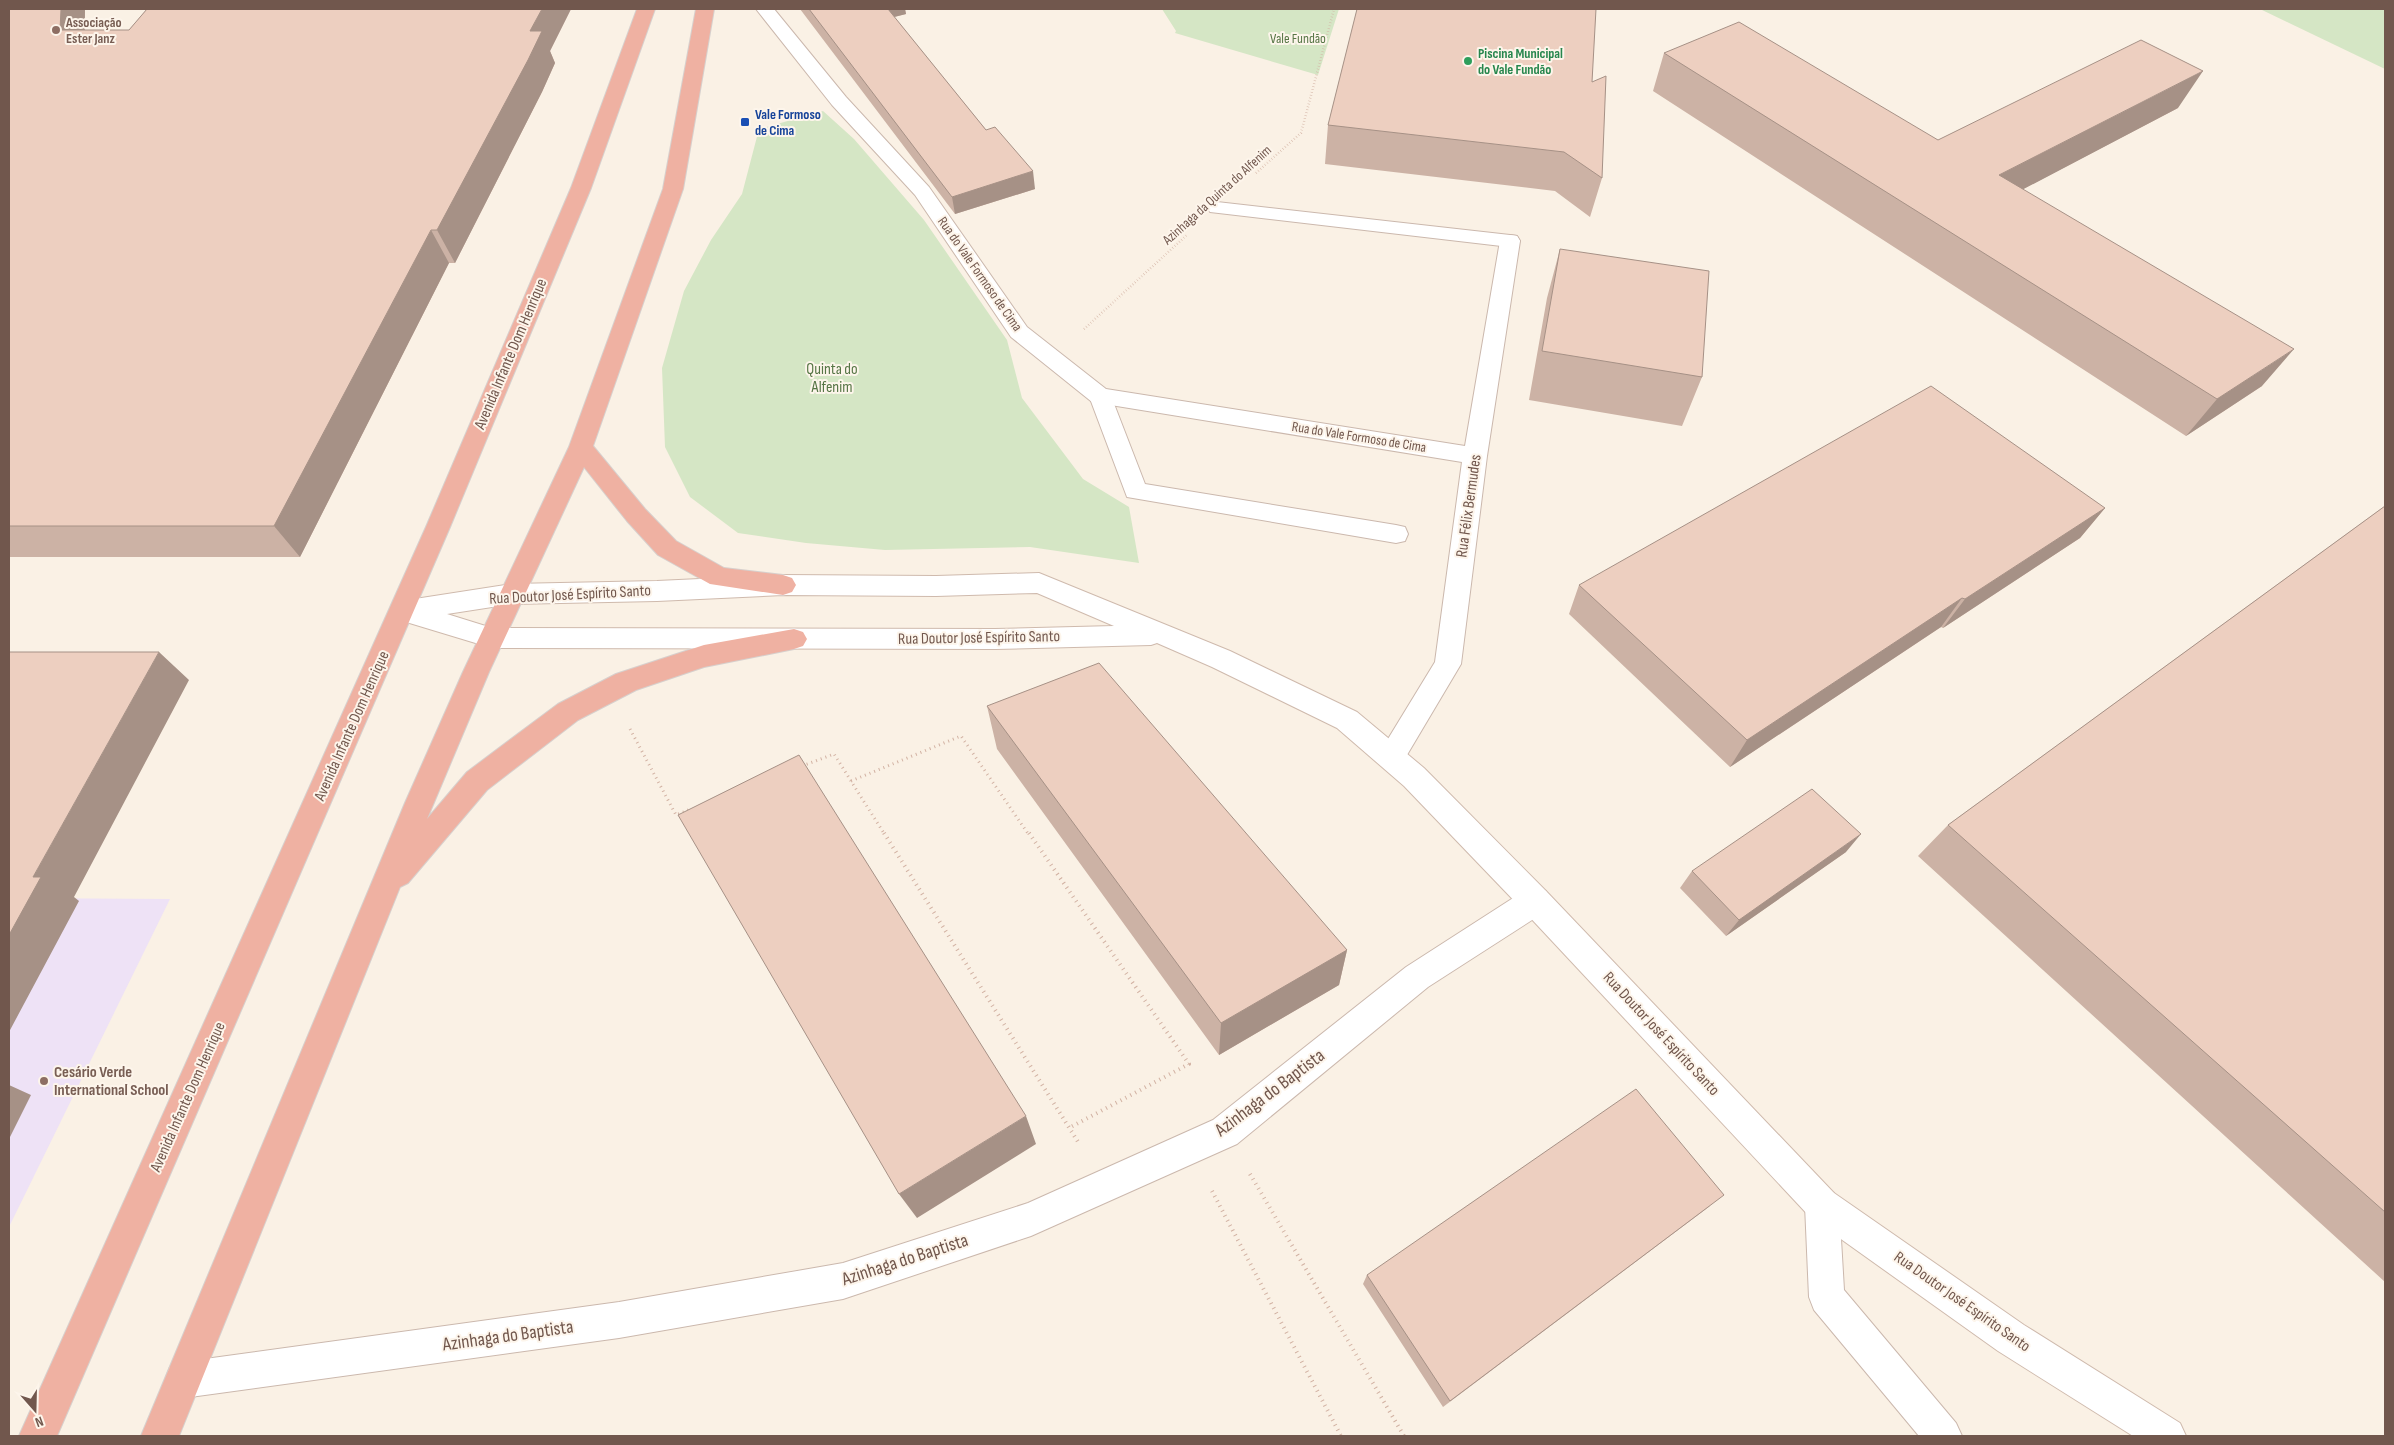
<svg xmlns="http://www.w3.org/2000/svg" width="2394" height="1445" font-family="'Sofia Sans Condensed',sans-serif">
  <style>
    .education { fill: #eee2f6 }
    .green { fill: #d5e6c5 }
    .lines { fill: none; stroke-linecap: round; stroke-linejoin: round }
    .lane-casing { stroke: #cbb8ad; stroke-width: 2 }
    .street-casing { stroke: #cbb8ad; stroke-width: 2 }
    .secondary-casing { stroke: #cfbaad; stroke-width: 2 }
    .highway-casing { stroke: #d7d0cd; stroke-width: 2 }
    .path-far2 { stroke: #d2b2a3; stroke-width: 2.5; stroke-dasharray: 0.5 2.5; stroke-linecap: butt }
    .path-far1 { stroke: #d2b2a3; stroke-width: 3; stroke-dasharray: 1 4; stroke-linecap: butt }
    .path { stroke: #d2b2a3; stroke-width: 4; stroke-dasharray: 1 4.5; stroke-linecap: butt }
    .lane { fill: #fff; fill-rule: evenodd }
    .street { fill: #fff; fill-rule: evenodd }
    .secondary { fill: #fff; fill-rule: evenodd }
    .highway { fill: #efb1a2; fill-rule: evenodd }
    .wall { fill: #ccb2a5 }
    .shaded-wall { fill: #a69186 }
    .building { fill: #edcfc0; stroke: #a69186 }
    .education-dot { fill: #8d6e63; stroke: #fdf5eb; stroke-width: 2 }
    .leisure-dot { fill: #2e9e5b; stroke: #fdf5eb; stroke-width: 2 }
    .transit-dot { fill: #1a4fb4; stroke: #fdf5eb; stroke-width: 2 }
    .labels { text-anchor: middle; dominant-baseline: central; stroke-width: 4; stroke-linejoin: round; paint-order: stroke }
    .far-education-label { font-size: 14px; font-weight: bold; fill: #785e54; stroke: #fdf5eb; text-anchor: start }
    .far-park-label { font-size: 14px; fill: #577646; stroke: #fdf5eb }
    .far-leisure-label { font-size: 14px; font-weight: bold; fill: #27864d; stroke: #fdf5eb; text-anchor: start }
    .far-transit-label { font-size: 14px; font-weight: bold; fill: #164399; stroke: #fdf5eb; text-anchor: start }
    .far-street-label { font-size: 14px; fill: #71574d; stroke: #fdf5eb }
    .street-label { font-size: 16px; fill: #71574d; stroke: #fdf5eb }
    .park-label { font-size: 16px; fill: #577646; stroke: #fdf5eb }
    .education-label { font-size: 16px; font-weight: bold; fill: #785e54; stroke: #fdf5eb; text-anchor: start }
    .near-street-label { font-size: 19px; fill: #71574d; stroke: #fdf5eb }
  </style>
  <rect width="100%" height="100%" fill="#faf1e5"/>
  <!-- education -->
  <path class="education" d="M9,898L170,899L9,1227Z"/>
  <!-- green -->
  <path class="green" d="M1162,9H1339L1318,75L1175,33L1176,31Z
    M2260,9H2385V69Z
    M823,111L854,139L924,220L1007,340L1022,398L1083,479L1129,507L1139,563L1030,547L885,550L806,543L738,533L690,497L665,447L662,368L684,291L711,240L742,194L759,129Z"/>
  <g class="lines">
    <defs>
      <path id="lane" d="M1217,202L1510,235L1517,236L1520,241L1517,246L1510,247L1210,212L1207,208L1210,204Z
        M1100,388L1108,390L1111,396L1145,484L1396,525L1405,527L1408,534L1405,541L1396,543L1127,497L1089,396L1092,390Z"/>
      <path id="street" d="M756,9H774L846,97L929,187L1027,327L1106,389L1465,446L1500,241L1503,236L1510,235L1517,236L1520,241L1487,456L1461,664L1401,765L1391,769L1381,765L1377,757L1435,662L1462,462L1092,402L1011,337L915,195L832,105Z
        M1535,887L1546,891L1550,901L1546,911L1428,987L1237,1144L1031,1236L843,1299L619,1338L183,1398L170,1393L165,1380L170,1367L183,1362L619,1302L843,1263L1028,1203L1213,1120L1406,967L1524,891Z
        M1822,1188L1834,1193L1839,1205L1844,1290L1956,1423L1962,1436H1919L1814,1310L1809,1297L1805,1205L1810,1193Z"/>
      <path id="secondary" d="M1039,573L1230,651L1357,712L1424,768L1546,891L1834,1193L2024,1325L2180,1423L2186,1436H2133L1998,1351L1810,1217L1524,911L1404,786L1337,728L1212,667L1157,643L1151,645L995,649L492,648L393,618L389,611L393,604L402,601L512,584L657,581L783,575L936,576ZM1037,593L1114,626L995,629L492,628L447,614L512,604L657,601L783,595L936,596Z"/>
      <path id="highway" d="M637,9H655L591,188L450,527L57,1436H19L426,527L571,188Z
        M696,9H714L683,189L593,446L645,509L676,541L724,568L783,575L792,578L796,585L792,592L783,595L710,584L658,555L627,521L584,467L489,672L427,819L467,772L558,704L616,674L704,645L794,629L803,632L807,639L803,646L794,649L704,667L636,690L578,720L487,790L408,883L400,887L179,1436H141L405,803L463,672L569,447L663,189Z"/>
    </defs>
    <!-- lane casing -->
    <use href="#lane" class="lane-casing"/>
    <!-- street casing -->
    <use href="#street" class="street-casing"/>
    <!-- secondary casing -->
    <use href="#secondary" class="secondary-casing"/>
    <!-- highway casing -->
    <use href="#highway" class="highway-casing"/>
    <!-- path-far2 -->
    <path class="path-far2" d="M1256,173L1301,133L1334,9
      M1084,329L1188,234"/>
    <!-- path-far1 -->
    <path class="path-far1" d="M630,729L676,815L691,809
      M802,766L834,754L885,835
      M851,781L961,736L1029,835"/>
    <!-- path -->
    <path class="path" d="M884,833L1080,1145
      M1029,833L1189,1064L1069,1128
      M1250,1174L1404,1436
      M1212,1191L1341,1436"/>
    <!-- lane -->
    <use href="#lane" class="lane"/>
    <!-- street -->
    <use href="#street" class="street"/>
    <!-- secondary -->
    <use href="#secondary" class="secondary"/>
    <!-- highway -->
    <use href="#highway" class="highway"/>
  </g>
  <!-- wall -->
  <path class="wall" d="M9,9H85V30H129L147,9H571L550,51L555,63L542,92L455,263H449L300,557H9Z
    M800,9H905L906,14L894,17L986,130L1035,189L955,214Z
    M1664,53L1938,140L2178,108L2023,189L2262,386L2186,436L1653,91Z
    M1592,82L1602,178L1590,217L1555,191L1325,164L1328,125Z
    M1560,249L1702,377L1682,426L1529,400L1547,298Z
    M2385,506V1282L1918,856L1948,825Z
    M2105,508L2080,538L1943,628L1941,627L1730,767L1569,614L1579,585Z
    M987,706L1347,950L1339,985L1219,1055L997,749Z
    M1846,852L1726,936L1680,888L1692,871Z
    M1710,1206L1443,1407L1363,1284L1367,1275Z"/>
  <!-- shaded-wall -->
  <path class="shaded-wall" d="M61,9H85L84,62L60,30Z
    M542,9H571L550,51L555,63L542,92L455,263L437,230L530,31Z
    M884,9H905L906,14L886,19Z
    M2203,71L2178,108L1978,213L1999,175Z
    M1033,171L1035,189L955,214L952,197Z
    M431,230L449,263L300,557L274,526Z
    M2294,349L2262,386L2186,436L2217,399Z
    M2105,508L2080,538L1943,628L1965,599Z
    M1962,598L1941,627L1730,767L1747,740Z
    M159,652L189,680L74,897L79,901L9,1032V935L33,877Z
    M1861,834L1846,852L1726,936L1739,920Z
    M1347,950L1339,985L1219,1055L1221,1023Z
    M9,1085L31,1095L9,1139Z
    M1026,1116L1036,1144L917,1218L899,1194Z"/>
  <!-- building -->
  <path class="building" d="M9,9H61L60,30H129L147,9H542L530,31H542L528,60L437,230H431L274,526H9Z
    M809,9H888L986,130L995,127L1033,171L952,197Z
    M1357,9H1596L1592,82L1606,76L1602,178L1564,152L1328,125Z
    M1739,22L1938,140L2141,40L2203,71L1999,175L2294,349L2217,399L1664,53Z
    M1560,249L1709,271L1702,377L1542,351Z
    M1931,386L2105,508L1965,599L1962,598L1747,740L1579,585Z
    M2385,506V1212L1948,825Z
    M9,652H159L33,877H41L9,935Z
    M1099,663L1347,950L1221,1023L987,706Z
    M799,755L1026,1116L899,1194L678,815Z
    M1812,789L1861,834L1739,920L1692,871Z
    M1636,1089L1724,1195L1450,1401L1367,1275Z"/>
  <!-- markers -->
  <g class="education-dot">
    <circle cx="56" cy="30" r="5"/>
    <circle cx="44" cy="1081" r="5"/>
  </g>
  <circle class="leisure-dot" cx="1468" cy="61" r="5"/>
  <rect class="transit-dot" x="740" y="117" width="10" height="10" rx="2.5"/>
  <g class="labels">
    <!-- far-education labels -->
    <g class="far-education-label">
      <text x="66" y="22">Associação<tspan x="66" dy="16">Ester Janz</tspan></text>
    </g>
    <!-- far-park labels -->
    <g class="far-park-label">
      <text x="1298" y="38">Vale Fundão</text>
    </g>
    <!-- far-leisure labels -->
    <g class="far-leisure-label">
      <text x="1478" y="53">Piscina Municipal<tspan x="1478" dy="16">do Vale Fundão</tspan></text>
    </g>
    <!-- far-transit labels -->
    <g class="far-transit-label">
      <text x="755" y="114">Vale Formoso<tspan x="755" dy="16">de Cima</tspan></text>
    </g>
    <!-- far-street labels -->
    <g class="far-street-label">
      <text transform="translate(1217 195) rotate(-42)">Azinhaga da Quinta do Alfenim</text>
      <text transform="translate(980 274) rotate(55)">Rua do Vale Formoso de Cima</text>
      <text transform="translate(1359 437) rotate(9)">Rua do Vale Formoso de Cima</text>
    </g>
    <!-- street labels -->
    <g class="street-label">
      <text transform="translate(511 354) rotate(-67)">Avenida Infante Dom Henrique</text>
      <text transform="translate(1469 506) rotate(-82)">Rua Félix Bermudes</text>
      <text transform="translate(570 595) rotate(-3)">Rua Doutor José Espírito Santo</text>
      <text transform="translate(979 638) rotate(-1)">Rua Doutor José Espírito Santo</text>
      <text transform="translate(352 726) rotate(-66)">Avenida Infante Dom Henrique</text>
      <text transform="translate(1661 1034) rotate(47)">Rua Doutor José Espírito Santo</text>
      <text transform="translate(188 1097) rotate(-66)">Avenida Infante Dom Henrique</text>
      <text transform="translate(1962 1302) rotate(35)">Rua Doutor José Espírito Santo</text>
    </g>
    <!-- park labels -->
    <g class="park-label">
      <text x="832" y="369">Quinta do<tspan x="832" dy="18">Alfenim</tspan></text>
    </g>
    <!-- education labels -->
    <g class="education-label">
      <text x="54" y="1072">Cesário Verde<tspan x="54" dy="18">International School</tspan></text>
    </g>
    <!-- near-street labels -->
    <g class="near-street-label">
      <text transform="translate(1270 1093) rotate(-37)">Azinhaga do Baptista</text>
      <text transform="translate(905 1260) rotate(-18)">Azinhaga do Baptista</text>
      <text transform="translate(508 1336) rotate(-8)">Azinhaga do Baptista</text>
    </g>
  </g>
  <!-- border -->
  <rect width="2394" height="1445" fill="none" stroke="#71574d" stroke-width="20"/>
  <!-- north arrow -->
  <g transform="translate(35 1410) rotate(160)" stroke="#fdf5eb" stroke-width="4" paint-order="stroke">
  <path d="M0-4L9 19L0 12L-9 19Z" fill="#71574d"/>
  <text y="-8" font-size="14" font-weight="bold" text-anchor="middle" fill="#71574d">N</text>
  </g>
</svg>
